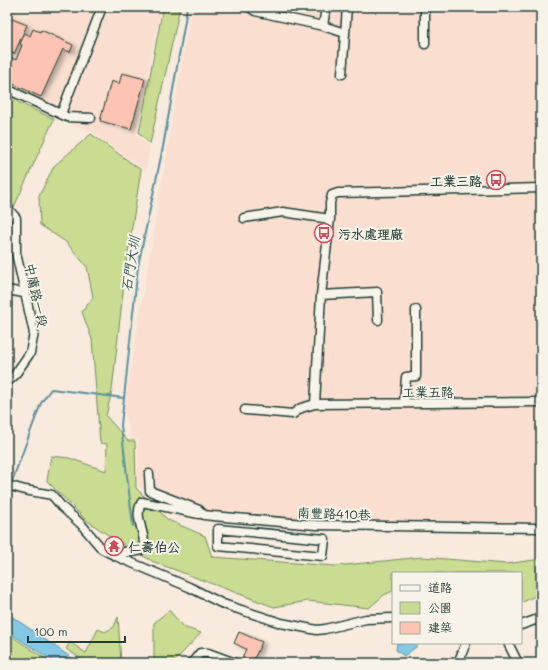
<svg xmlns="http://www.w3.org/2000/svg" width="548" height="670" font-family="Mali,'LXGW WenKai TC',sans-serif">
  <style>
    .built { fill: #fadfd0 }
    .green { fill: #c9dc91; stroke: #748c62 }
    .water { fill: #84c8e5; stroke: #5c909e }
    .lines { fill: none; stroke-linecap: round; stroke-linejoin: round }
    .stream { stroke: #5c909e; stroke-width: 2 }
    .building { fill: #fdc4b3; stroke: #1f3d34; filter: url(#shadow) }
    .minor-casing { stroke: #1f3d34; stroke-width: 11 }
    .minor { stroke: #f7f3e8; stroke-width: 8 }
    .labels { text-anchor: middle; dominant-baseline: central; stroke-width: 4; stroke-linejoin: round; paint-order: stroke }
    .poi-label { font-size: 13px; font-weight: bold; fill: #1f3d34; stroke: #f7f3e8; text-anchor: start }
    .street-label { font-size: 13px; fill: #1f3d34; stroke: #f7f3e8 }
    .water-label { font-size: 14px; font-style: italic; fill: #335957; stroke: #f7f3e8 }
  </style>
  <defs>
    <filter id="shadow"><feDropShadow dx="4" dy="2" stdDeviation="2" flood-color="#0004"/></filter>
  </defs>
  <rect width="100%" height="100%" fill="#f8eadd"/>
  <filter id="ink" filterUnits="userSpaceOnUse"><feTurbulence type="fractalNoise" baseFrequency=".025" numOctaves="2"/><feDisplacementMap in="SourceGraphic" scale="8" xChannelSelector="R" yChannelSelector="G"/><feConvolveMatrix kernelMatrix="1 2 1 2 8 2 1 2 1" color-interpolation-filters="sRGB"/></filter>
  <g filter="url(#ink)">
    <!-- built -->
    <path class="built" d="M40,7H161L136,134L150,147L146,171L91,131L68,123L7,94V9L13,10L23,18Z
      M191,7H541V526L333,528L211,521L138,487V440L131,439L124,409Z"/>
    <!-- green -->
    <path class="green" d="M163,7H180L150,144L139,133Z
      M7,97L54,119L14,207L7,199Z
      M91,134L141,170L126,265L112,390L106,416L128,441H135L136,488L168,520L205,536L212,557L336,566L422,557L506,564L541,559V593L521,603V573H393V591L384,595L369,608L308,601L274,607L154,562L120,543L86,520L47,481L51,456L69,458L106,471L107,444L100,443L92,339L82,312L93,297L87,267L66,242L40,225L39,196L54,166Z
      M169,610L183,627L201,633L173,663H154V623Z
      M118,617L121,663H87L66,649L70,642L86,653L98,629L105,632L114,627Z
      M7,633L52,663H22L7,655Z"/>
    <!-- water -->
    <path class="water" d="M7,613L79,663H56L7,631Z
      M397,643H418L416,647L404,656L396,650Z"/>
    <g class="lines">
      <!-- stream -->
      <path class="stream" d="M11,484L41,403L51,389L124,398
        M7,495L10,488
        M133,526L121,425L124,398L138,266L163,147L185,21L187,7"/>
    </g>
    <!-- building -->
    <path class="building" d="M7,17L27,25L14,54L7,51Z
      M33,29L40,32L41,30L73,45L70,52L63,49L41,97L7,81V56L16,60L22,45L20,44L25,33L30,36Z
      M122,73L145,79L131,129L100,121L111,81L119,84Z
      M110,541L119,543L117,550L109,548Z
      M239,632L262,642L253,661L249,659L247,663L240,662L246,649L234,643Z"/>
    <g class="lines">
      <defs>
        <path id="minor" d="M249,7L255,11L323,26
          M326,7L323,26L345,33
          M425,44V7
          M342,74L347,7
          M7,89L67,117L91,118
          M61,114L102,7
          M7,208L16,218V253L34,333L30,353L14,376L7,382
          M244,218L283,212L330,219
          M7,290L24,293
          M321,295L377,292L378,320
          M404,403L406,377L416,376V310
          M315,404L321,295L330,219V203L332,195L338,193L541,188
          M245,410L293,414L301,408L315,404L541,402
          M149,474L150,491L199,510L204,515L213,516L316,525L541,528
          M7,485L25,490L52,495L62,507L81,524L102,549L118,557L189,587L223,604L281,623L317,630L325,629L366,619L393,618
          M218,529L325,539L323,556L218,546Z
          M108,552C117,551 137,554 143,549C148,535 132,517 142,502L199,514
          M521,625L541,618
          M508,643L518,663
          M192,663L200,653H208L235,663
          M458,663L466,643"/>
      </defs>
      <!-- minor casing -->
      <use href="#minor" class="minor-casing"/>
      <!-- minor -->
      <use href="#minor" class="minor"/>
    </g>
  </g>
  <!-- icons -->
  <defs>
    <symbol id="bus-ring" viewBox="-11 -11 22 22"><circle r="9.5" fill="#f7f3e8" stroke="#d1495b" stroke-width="1.5"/><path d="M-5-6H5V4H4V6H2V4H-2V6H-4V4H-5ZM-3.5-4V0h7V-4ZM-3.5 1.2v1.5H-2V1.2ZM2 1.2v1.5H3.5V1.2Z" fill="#d1495b"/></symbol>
    <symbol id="temple-ring" viewBox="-11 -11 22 22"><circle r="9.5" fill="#f7f3e8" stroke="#d1495b" stroke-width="1.5"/><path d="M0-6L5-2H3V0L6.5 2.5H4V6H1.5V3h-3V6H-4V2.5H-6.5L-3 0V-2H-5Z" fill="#d1495b"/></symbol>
  </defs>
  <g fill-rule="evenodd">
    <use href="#bus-ring" x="485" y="169" width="22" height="22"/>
    <use href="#bus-ring" x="313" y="222" width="22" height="22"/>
    <use href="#temple-ring" x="103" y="535" width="22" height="22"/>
  </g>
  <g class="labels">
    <!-- poi labels -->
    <g class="poi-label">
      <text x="482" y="180" text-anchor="end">工業三路</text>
      <text x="338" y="233">污水處理廠</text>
      <text x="128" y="546">仁壽伯公</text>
    </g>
    <!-- street labels -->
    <g class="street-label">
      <text transform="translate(37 295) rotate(78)">中庸路一段</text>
      <text x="428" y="391">工業五路</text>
      <text transform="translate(334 513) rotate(2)">南豐路410巷</text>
    </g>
    <!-- water labels -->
    <g class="water-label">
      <text transform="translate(130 264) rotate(-81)">石門大圳</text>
    </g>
  </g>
  <!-- margin -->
  <rect width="548" height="670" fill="none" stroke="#f7f3e8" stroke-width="24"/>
  <rect x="12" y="12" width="524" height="646" fill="none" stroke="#1f3d34" stroke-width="1.5" filter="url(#ink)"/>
  <!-- legend -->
  <rect x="392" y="572" width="130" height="72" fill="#f7f3e8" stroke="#a1aaa0"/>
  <rect x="400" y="585" width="20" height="6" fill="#f7f3e8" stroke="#a1aaa0"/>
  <text x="428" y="592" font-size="12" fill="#1f3d34">道路</text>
  <rect x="400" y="602" width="20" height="12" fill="#c9dc91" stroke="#a1aaa0"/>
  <text x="428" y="612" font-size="12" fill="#1f3d34">公園</text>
  <rect x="400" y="622" width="20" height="12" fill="#fdc4b3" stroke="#a1aaa0"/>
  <text x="428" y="632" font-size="12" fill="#1f3d34">建築</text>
  <!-- scale -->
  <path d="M28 636v6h97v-6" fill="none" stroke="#1f3d34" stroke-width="2"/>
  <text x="34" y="636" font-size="12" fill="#1f3d34" stroke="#f7f3e8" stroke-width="3" paint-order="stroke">100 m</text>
</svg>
